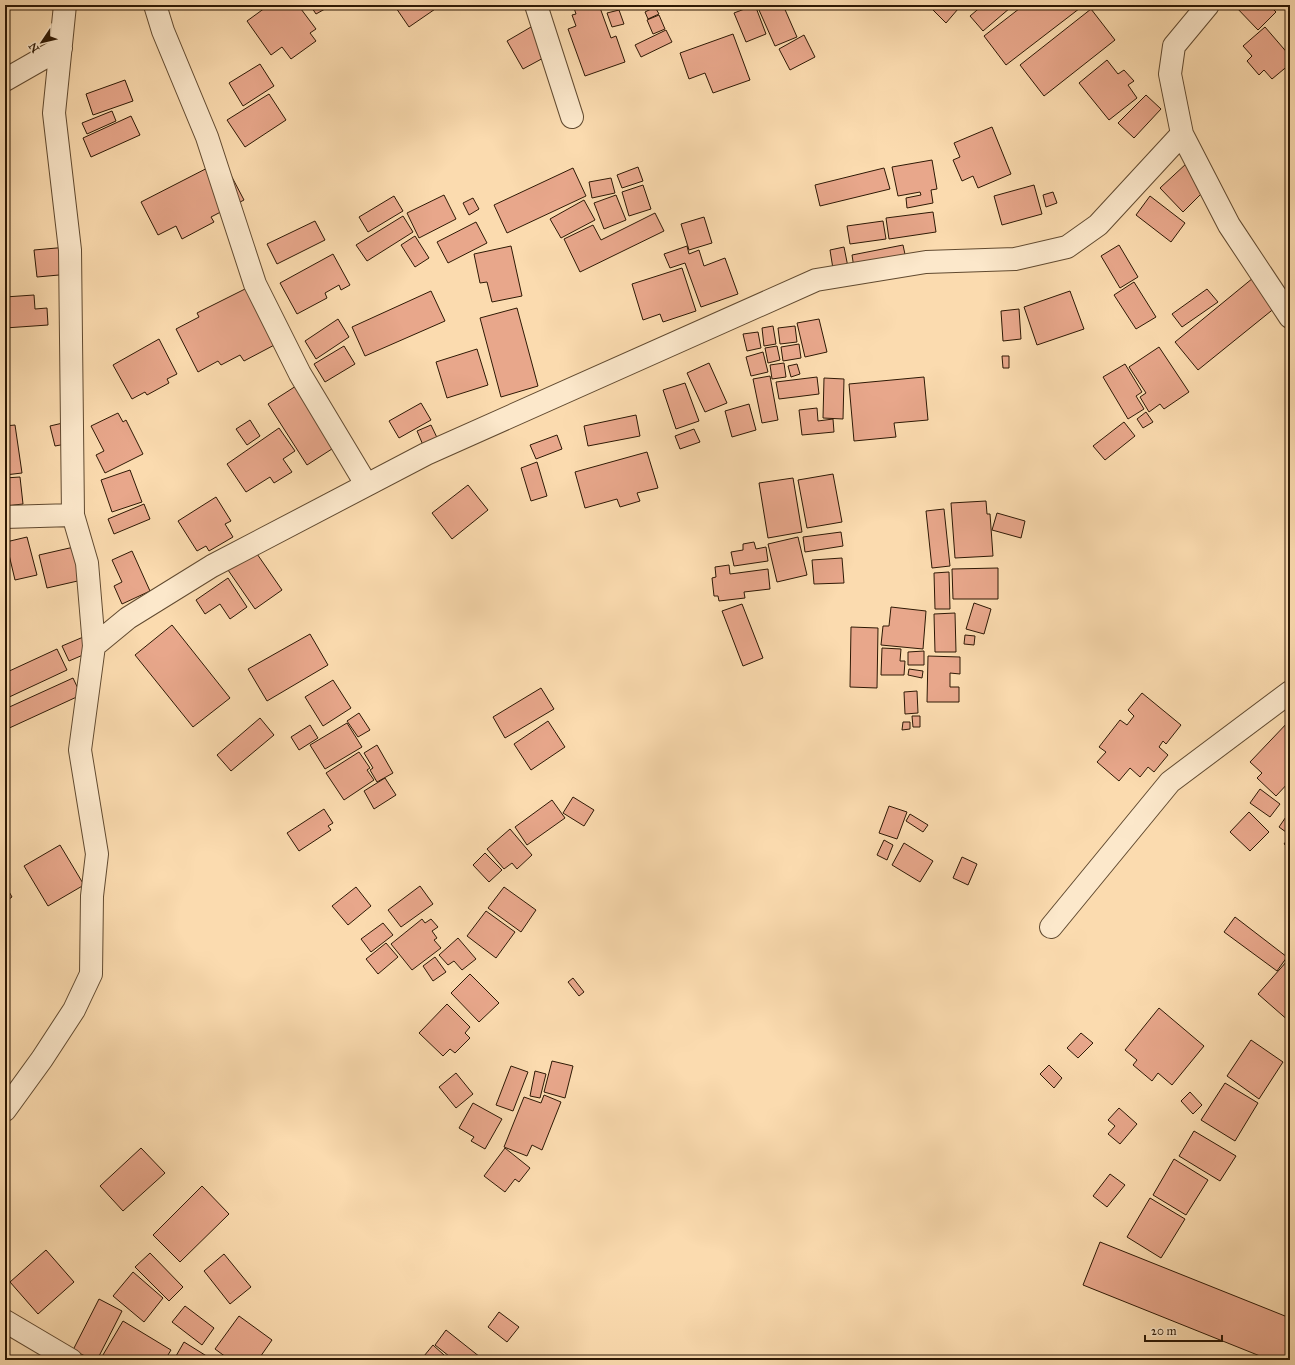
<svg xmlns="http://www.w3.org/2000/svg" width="1295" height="1365" font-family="'IM FELL Great Primer',serif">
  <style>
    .building { fill: #e8a78b; stroke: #2e1905 }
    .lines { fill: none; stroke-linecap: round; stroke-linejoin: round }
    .minor-casing { stroke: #614a30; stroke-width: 24 }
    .minor { stroke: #fce8cb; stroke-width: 22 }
  </style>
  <rect width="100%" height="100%" fill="#fbdbaf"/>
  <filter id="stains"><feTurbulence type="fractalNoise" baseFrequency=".005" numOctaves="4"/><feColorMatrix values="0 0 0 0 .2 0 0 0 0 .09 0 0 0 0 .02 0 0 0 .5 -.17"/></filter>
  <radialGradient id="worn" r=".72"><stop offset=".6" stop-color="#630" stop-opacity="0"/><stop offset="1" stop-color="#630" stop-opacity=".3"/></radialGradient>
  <!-- building -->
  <path class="building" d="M269,5H298L316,29L310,33L316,41L291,59L282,47L271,55L247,21Z
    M310,5H332L316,14Z
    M394,5H441L409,27Z
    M573,5H599L611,38L616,36L625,62L585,76L568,29L576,26L572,15L576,14Z
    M755,5L766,34L746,42L734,13Z
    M770,5H783L797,37L775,46L759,10Z
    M928,5H953L958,9L946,23Z
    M983,5H1008L1010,8L983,31L970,16Z
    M1024,5H1084L1006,65L984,36Z
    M1234,5H1269L1276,12L1258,30Z
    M655,7L659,14L648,19L645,12Z
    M1091,9L1115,40L1044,96L1020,65Z
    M619,10L624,24L612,27L607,13Z
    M659,15L665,29L653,34L647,20Z
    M531,27L547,56L523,69L507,41Z
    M1265,27L1290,56V64L1272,79L1264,70L1259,75L1247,61L1252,56L1243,46Z
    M666,30L672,42L641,57L635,45Z
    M733,34L750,80L713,93L705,73L689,79L680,53Z
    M804,35L815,57L790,70L779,49Z
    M1107,60L1118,74L1124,70L1134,81L1128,85L1137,98L1109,120L1079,83Z
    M260,64L274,86L243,106L229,83Z
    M125,80L133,101L93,115L86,94Z
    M269,94L286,120L245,147L227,120Z
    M1146,95L1161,109L1134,138L1118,123Z
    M112,111L116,121L87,134L82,123Z
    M131,116L140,135L91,157L83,138Z
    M992,127L1011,174L978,188L973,176L962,181L953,160L960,157L954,143Z
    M223,160L244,200L211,217L214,222L182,239L176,226L158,235L141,202Z
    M932,160L937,189L931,190L933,203L907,208L906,198L921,195L920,192L898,196L892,167Z
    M1187,163L1209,186L1183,212L1160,188Z
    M638,167L643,181L622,188L617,175Z
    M573,168L586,196L507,233L494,205Z
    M884,168L890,189L820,206L815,185Z
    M611,178L615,193L592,198L589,182Z
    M643,185L651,209L629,216L622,192Z
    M1034,185L1042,214L1002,225L994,196Z
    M1053,192L1057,203L1046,207L1043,195Z
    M444,195L456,219L419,238L407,213Z
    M616,195L626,220L604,229L594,203Z
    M394,196L403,211L368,232L359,217Z
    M1150,196L1185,223L1171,242L1136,215Z
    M473,198L479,209L469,215L463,203Z
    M584,200L595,220L561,238L550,219Z
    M933,212L936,232L889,239L886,218Z
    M655,213L664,231L580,272L564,239L593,225L601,240Z
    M403,216L413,232L367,261L356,245Z
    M704,217L712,243L689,250L681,224Z
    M315,221L325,240L277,264L267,244Z
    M883,221L886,239L850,244L847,226Z
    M476,222L487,243L448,263L437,242Z
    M415,236L429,258L415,267L401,245Z
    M903,245L906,259L854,268L852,255Z
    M1119,245L1138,277L1120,288L1101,256Z
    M511,246L522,296L492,302L487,282L480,283L474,254Z
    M687,246L689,254L699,250L704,266L725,258L738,294L701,307L685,263L670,268L664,254Z
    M68,247L70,274L37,277L34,250Z
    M844,247L849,272L834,275L830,250Z
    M333,254L350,285L341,290L339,285L325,293L327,298L297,314L280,283Z
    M682,268L696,311L663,322L660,314L643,320L632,284Z
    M1253,278L1276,307L1198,370L1175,342Z
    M1134,282L1156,317L1136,329L1114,295Z
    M255,284L280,342L244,361L240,355L221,365L218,361L198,372L176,329L199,317L197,313Z
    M1207,289L1218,302L1182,327L1172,314Z
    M431,291L445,321L365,356L352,327Z
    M1070,291L1084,329L1037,345L1024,307Z
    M34,295L35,309L47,308L48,325L5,328V297Z
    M517,308L538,386L501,397L480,318Z
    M1019,309L1021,339L1003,341L1001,311Z
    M338,319L349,337L316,359L305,341Z
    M819,319L827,352L805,357L797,323Z
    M773,326L776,344L764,346L762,328Z
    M795,326L797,342L780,344L778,328Z
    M758,332L761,348L747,351L743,334Z
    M159,339L177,374L167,379L169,383L147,395L145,392L132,399L113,365Z
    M799,344L801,358L783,361L781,347Z
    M344,346L355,364L325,382L314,364Z
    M777,346L780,360L768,363L765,348Z
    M1159,347L1189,392L1164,409L1160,404L1149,412L1140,397L1146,393L1129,367Z
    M477,349L488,385L447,398L436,362Z
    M763,352L768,372L751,376L746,357Z
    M1002,356H1009V368H1003Z
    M709,363L727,403L705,412L687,373Z
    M784,363L786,377L772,379L770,365Z
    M797,364L800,374L791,377L788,366Z
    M1125,364L1142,392L1136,396L1144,409L1128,419L1103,377Z
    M770,376L778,420L762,423L753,379Z
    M817,377L819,394L779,399L776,382Z
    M924,377L928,420L894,423L896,437L854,441L849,384Z
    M824,378L844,379L843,419L823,418Z
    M685,383L699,421L676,429L663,390Z
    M296,386L335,447L307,465L268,404Z
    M421,403L431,420L399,438L389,421Z
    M749,404L756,430L732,437L725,411Z
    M817,408L818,421L833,419L834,432L802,435L799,410Z
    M1146,412L1153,422L1143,428L1137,419Z
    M118,413L123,422L126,420L143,454L105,473L96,455L104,451L91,426Z
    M636,415L640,436L588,446L584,426Z
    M250,420L260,436L247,445L236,429Z
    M67,422L66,444L55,446L50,426Z
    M1124,422L1135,436L1105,460L1093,446Z
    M15,425L22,473L5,475V426Z
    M431,425L441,446L426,452L417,431Z
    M279,428L295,451L283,459L292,472L274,483L270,477L246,492L227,464Z
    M694,429L700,442L680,449L675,436Z
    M557,435L562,449L536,459L530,445Z
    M647,452L658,488L637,493L640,501L620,507L617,499L585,508L575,472Z
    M537,462L547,496L531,501L521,468Z
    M130,470L142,502L112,512L101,480Z
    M833,474L842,522L807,528L798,480Z
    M20,477L23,504L5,506V478Z
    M793,478L802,532L768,538L759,483Z
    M468,485L488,510L452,539L432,513Z
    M216,497L231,521L225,524L233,537L209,551L206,546L197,551L178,521Z
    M986,501L987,514H990L993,556L955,558L951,503Z
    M144,504L150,519L114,534L108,519Z
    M944,509L950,566L932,568L926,511Z
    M997,513L1025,521L1021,538L992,530Z
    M841,532L843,546L805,552L803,537Z
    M27,537L37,575L15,580L6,542Z
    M798,537L807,575L777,582L768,544Z
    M754,542L756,549L766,547L768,561L734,566L731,552L743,550V544Z
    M74,547L82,580L47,588L39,555Z
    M132,551L150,591L122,604L114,586L122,582L112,560Z
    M255,551L282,590L255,609L228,570Z
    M842,558L844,583L814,584L812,560Z
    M729,565L730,574L768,569L770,589L744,592L745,598L719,601L718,596H714L712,578L716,577L715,567Z
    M998,568V599H953L952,569Z
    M949,572L950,609H935L934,573Z
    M228,578L247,607L230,619L220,604L205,614L196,600Z
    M974,603L991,609L984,634L966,629Z
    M742,604L763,658L743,666L722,611Z
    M891,607L926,611L923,649L881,645L883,626H889Z
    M955,613L956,652H935L934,614Z
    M172,625L230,698L193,727L135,655Z
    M851,627L878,628L877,688L850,687Z
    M310,634L328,665L267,701L248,669Z
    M88,635L90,652L69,661L62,646Z
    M965,635L975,636L974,645L964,644Z
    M882,648L901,649L900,661H905L904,675H881Z
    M57,649L67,670L5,699V673Z
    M924,651V665H908V652Z
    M928,656L960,657V674L950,673V687H959V702H927Z
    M909,669L923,671L922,678L908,675Z
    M73,678L81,695L5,730V709Z
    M333,680L351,708L323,726L305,697Z
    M541,688L554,709L505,738L493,717Z
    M917,691L918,713L905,714L904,692Z
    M1142,693L1181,725L1166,744L1163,741L1159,747L1168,755L1154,772L1148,767L1140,777L1130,768L1119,781L1097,762L1106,752L1099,747L1120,720L1127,725L1134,716L1128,710Z
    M359,713L370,730L358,737L347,721Z
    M912,716H920V727H913Z
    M260,718L274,735L231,771L217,755Z
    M1290,720V781L1276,796L1257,778L1262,773L1250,762Z
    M548,721L565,747L531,770L514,744Z
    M903,722H910V729L902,730Z
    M347,723L362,747L325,769L310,745Z
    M310,725L318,738L299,750L291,737Z
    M377,745L393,773L377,782L370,770L373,768L364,753Z
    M359,752L370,768L367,770L374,780L344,800L326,773Z
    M385,778L396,795L374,809L364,791Z
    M1260,789L1280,804L1270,817L1250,803Z
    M573,797L594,810L584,826L563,813Z
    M552,800L565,818L527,845L515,827Z
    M889,806L907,812L897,839L879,833Z
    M324,809L333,823L328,826L331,830L299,851L287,833Z
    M1290,811V835L1279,827Z
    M1249,812L1269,832L1250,851L1230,832Z
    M910,814L928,825L923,832L906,821Z
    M510,829L532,855L517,869L512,863L504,869L487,849Z
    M1290,836V848L1284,844Z
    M884,840L893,845L887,860L877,855Z
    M904,843L933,861L920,882L892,865Z
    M60,845L84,885L48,906L24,866Z
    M485,853L502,870L489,882L473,865Z
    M962,857L977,864L968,885L953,878Z
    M420,886L433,904L401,927L388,910Z
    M356,887L371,906L348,925L332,906Z
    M504,887L536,910L521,932L488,908Z
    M7,888L12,897L5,902V889Z
    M486,911L515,932L496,958L467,936Z
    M1235,917L1287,957L1277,971L1224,932Z
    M422,919L425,923L431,919L438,927L432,931L437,938L434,940L441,948L412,970L391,944Z
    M383,923L393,935L371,952L361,939Z
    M458,938L476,959L462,970L454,961L448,965L439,955Z
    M386,943L398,957L378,974L366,959Z
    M435,957L446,972L433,981L423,966Z
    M1287,961L1290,963V1022L1258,994Z
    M470,974L499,1003L479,1022L451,993Z
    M573,978L584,992L579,996L568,982Z
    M447,1004L470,1027L465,1033L470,1038L455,1053L450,1049L443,1056L419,1033Z
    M1159,1008L1204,1046L1172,1085L1158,1073L1152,1081L1133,1065L1137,1060L1125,1050Z
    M1081,1033L1093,1043L1078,1058L1067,1048Z
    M1251,1040L1283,1062L1259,1099L1227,1076Z
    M552,1061L573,1066L565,1098L544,1092Z
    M1049,1065L1062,1078L1054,1088L1040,1074Z
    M511,1066L528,1072L513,1111L496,1105Z
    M535,1071L546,1074L540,1098L530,1096Z
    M456,1073L473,1094L456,1108L439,1087Z
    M1225,1083L1258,1103L1235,1141L1201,1120Z
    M1190,1092L1202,1105L1193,1114L1181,1101Z
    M544,1095L561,1102L542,1150L532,1145L527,1156L504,1147L524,1097L541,1103Z
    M473,1103L502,1119L485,1149L471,1141L474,1137L459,1128Z
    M1119,1108L1137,1124L1120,1144L1108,1134L1115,1126L1108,1120Z
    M1194,1131L1236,1156L1220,1181L1179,1156Z
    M141,1148L165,1173L123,1211L100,1186Z
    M505,1148L530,1168L519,1182L515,1179L505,1192L484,1176Z
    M1174,1159L1208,1180L1186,1215L1153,1195Z
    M1110,1174L1125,1185L1107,1207L1093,1196Z
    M202,1186L229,1214L180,1262L153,1235Z
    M1150,1198L1185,1219L1161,1258L1127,1237Z
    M1100,1242L1290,1318V1360H1270L1083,1285Z
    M46,1250L74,1282L38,1314L10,1282Z
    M150,1253L183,1287L169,1301L135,1267Z
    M224,1254L251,1287L230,1304L204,1271Z
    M133,1272L163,1298L144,1322L113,1296Z
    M99,1299L122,1311L97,1360H93L73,1350Z
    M185,1306L214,1328L202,1345L172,1322Z
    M499,1312L519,1327L507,1342L488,1327Z
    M239,1316L272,1340L258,1360H230L215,1349Z
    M123,1321L171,1350L165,1360H100Z
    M446,1330L480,1357L477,1360H454L435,1345Z
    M184,1342L213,1360H182L176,1356Z
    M433,1345L444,1355L439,1360H428L424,1356Z"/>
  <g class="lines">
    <defs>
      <path id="minor" d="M155,5L163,31L207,137L255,284L300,374L366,484
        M536,5L572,117
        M5,80L61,48
        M1182,134L1229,225L1290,317
        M5,517L73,515
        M94,646L128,618L212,566L426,454L816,280L926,262L1015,259L1067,247L1098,225L1182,134L1170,74L1174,46L1208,5
        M1051,927L1170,782L1290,692
        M5,1110L42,1059L74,1010L91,974L92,896L97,854L80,750L94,646L87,563L73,515L70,250L54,113L65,5
        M5,1321L71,1360"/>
    </defs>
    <!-- minor casing -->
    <use href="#minor" class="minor-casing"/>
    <!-- minor -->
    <use href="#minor" class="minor"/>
  </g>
  <!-- margin -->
  <rect width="1295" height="1365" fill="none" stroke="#fbdbaf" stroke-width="20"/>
  <rect x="6" y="6" width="1283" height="1353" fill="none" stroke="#2e1905" stroke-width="2"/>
  <rect x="10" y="10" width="1275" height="1345" fill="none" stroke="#2e1905"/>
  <!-- north arrow -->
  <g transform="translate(42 42) rotate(235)" stroke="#fce8cb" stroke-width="3" paint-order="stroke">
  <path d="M0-3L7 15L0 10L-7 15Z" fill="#2e1905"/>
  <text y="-6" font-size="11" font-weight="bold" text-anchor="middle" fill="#2e1905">N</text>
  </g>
  <!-- scale -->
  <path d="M1145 1335v6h77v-6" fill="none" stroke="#2e1905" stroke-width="2"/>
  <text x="1151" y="1335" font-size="12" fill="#2e1905" stroke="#fce8cb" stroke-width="3" paint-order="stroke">20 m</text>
  <rect width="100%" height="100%" filter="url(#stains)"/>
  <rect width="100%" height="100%" fill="url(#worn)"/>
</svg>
